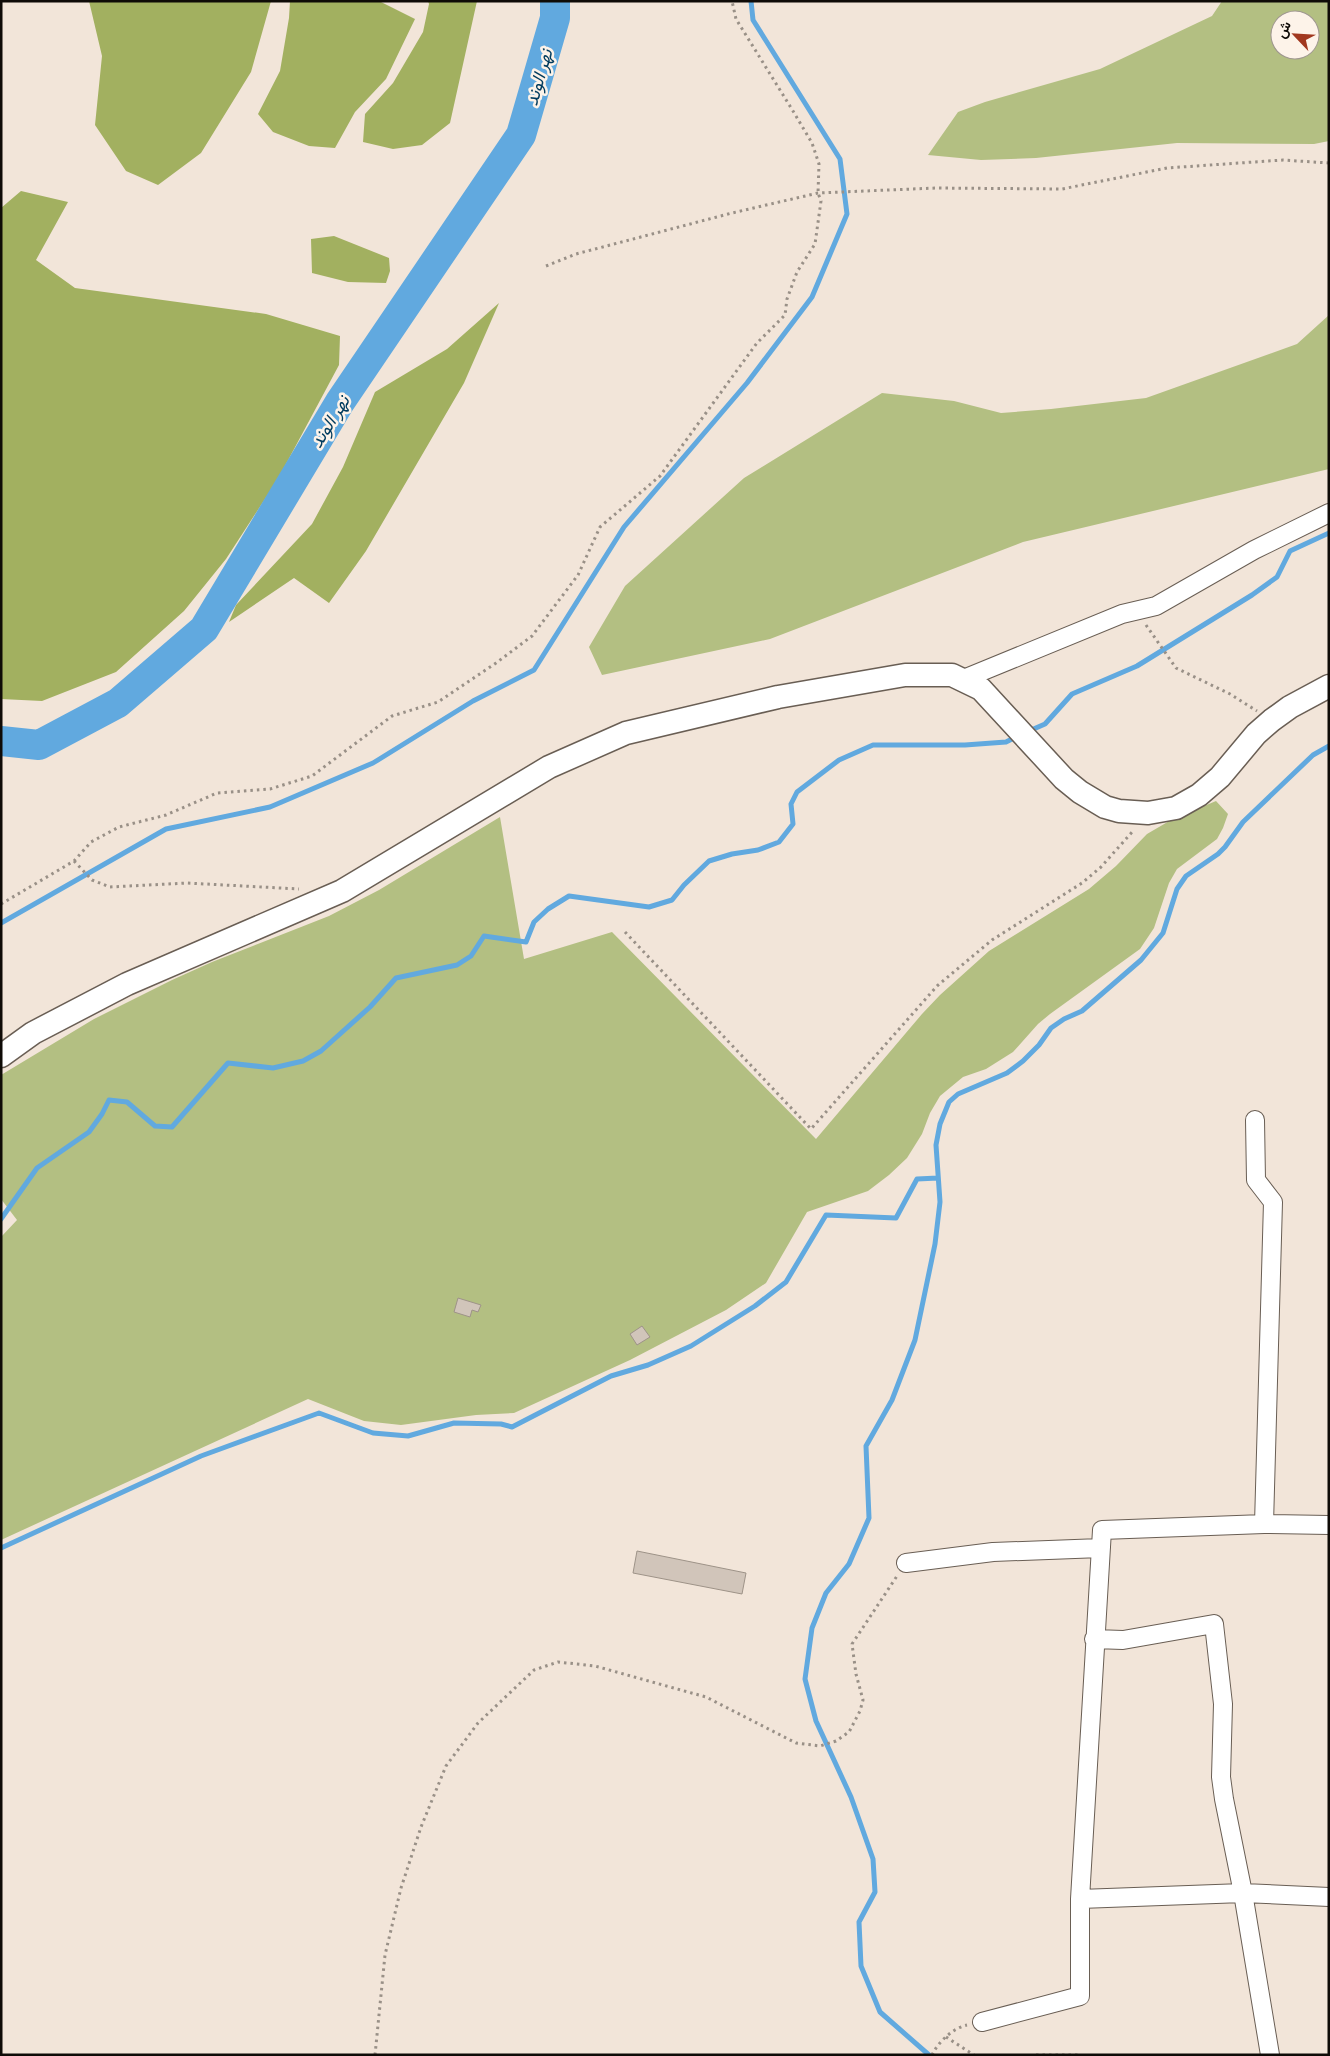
<svg xmlns="http://www.w3.org/2000/svg" width="1330" height="2056" font-family="'Golos Text',Vazirmatn,sans-serif">
  <style>
    .green { fill: #b3bf82; fill-rule: evenodd }
    .forest { fill: #a2b060 }
    .lines { fill: none; stroke-linecap: round; stroke-linejoin: round }
    .stream { stroke: #61a9df; stroke-width: 5 }
    .river { stroke: #61a9df; stroke-width: 30 }
    .building { fill: #d1c5ba; stroke: #9e9388 }
    .minor-casing { stroke: #695e54; stroke-width: 20 }
    .major-casing { stroke: #695e54; stroke-width: 25 }
    .path { stroke: #999087; stroke-width: 3; stroke-dasharray: 2.5 4; stroke-linecap: butt }
    .minor { stroke: #fff; stroke-width: 18 }
    .major { stroke: #fff; stroke-width: 22 }
    .labels { text-anchor: middle; dominant-baseline: central; stroke-width: 5; stroke-linejoin: round; paint-order: stroke }
    .water-label { font-size: 18px; font-style: italic; fill: #003b5e; stroke: #fdf3e9 }
  </style>
  <rect width="100%" height="100%" fill="#f2e5d9"/>
  <!-- green -->
  <path class="green" d="M1222,1H1329V141L1314,144L1177,143L1036,158L981,160L928,155L958,112L985,102L1100,69L1212,16ZM1280,20H1310V50H1280Z
    M1329,315V469L1023,542L770,639L602,675L589,647L625,586L744,478L882,393L954,401L1001,413L1051,409L1146,398L1297,344Z
    M1216,801L1228,814L1223,828L1217,839L1177,869L1169,883L1154,928L1140,949L1050,1014L1038,1024L1013,1052L986,1069L963,1077L940,1096L930,1113L922,1134L907,1158L889,1175L868,1191L807,1212L766,1283L726,1310L630,1360L514,1413L476,1415L401,1425L364,1421L308,1399L1,1540V1237L17,1220L1,1199V1075L94,1019L172,980L212,962L329,916L379,890L500,817L524,959L612,932L816,1139L922,1014L940,995L989,951L1089,889L1116,866L1147,834L1171,820Z"/>
  <!-- forest -->
  <path class="forest" d="M89,1H271L251,72L201,153L158,185L126,171L95,125L102,56Z
    M290,1H379L415,19L386,79L355,112L335,148L309,146L273,132L258,114L280,71L289,18Z
    M428,1H477L450,123L422,145L393,149L363,142L365,114L393,83L423,32L429,4Z
    M21,191L68,202L36,260L75,288L266,314L340,336L339,365L278,479L226,559L184,611L116,672L42,701L1,699V208Z
    M334,236L389,258L390,271L386,283L348,282L312,273L311,239Z
    M499,303L464,383L366,551L329,603L294,578L229,622L236,605L312,524L343,467L375,392L447,349Z"/>
  <g class="lines">
    <!-- stream -->
    <path class="stream" d="M1029,731L1045,724L1072,694L1137,666L1252,595L1277,577L1290,551L1329,533
      M1,923L166,829L270,807L373,763L473,701L534,670L624,527L747,383L812,297L847,214L840,159L753,20L751,1
      M1,1219L37,1168L89,1132L102,1114L109,1100L127,1102L155,1126L172,1127L228,1063L273,1068L303,1061L321,1051L370,1007L396,978L457,965L471,956L484,936L526,942L534,922L548,909L569,896L649,907L672,900L684,885L709,861L732,854L758,850L779,842L793,824L791,804L797,792L839,760L873,745H965L1006,742L1016,737
      M1,1548L201,1456L319,1413L373,1433L408,1436L454,1423L501,1424L512,1427L611,1376L648,1365L691,1346L755,1306L786,1282L826,1215L896,1218L917,1179L938,1178
      M929,2055L880,2012L861,1966L859,1922L875,1892L873,1859L851,1797L816,1721L805,1679L812,1628L826,1593L849,1564L869,1518L866,1446L892,1400L915,1340L935,1244L940,1202L936,1145L940,1124L949,1102L958,1094L1007,1073L1023,1061L1039,1045L1051,1028L1064,1019L1082,1011L1141,960L1163,933L1177,889L1186,876L1218,854L1225,847L1243,822L1313,755L1329,746"/>
    <!-- river -->
    <path class="river" d="M1,741L39,745L118,703L204,629L340,402L521,135L555,18V1"/>
  </g>
  <!-- building -->
  <path class="building" d="M458,1298L481,1305L478,1312L472,1310L470,1317L454,1312Z
    M642,1326L650,1337L637,1345L630,1334Z
    M637,1551L746,1573L742,1594L633,1573Z"/>
  <g class="lines">
    <defs>
      <path id="minor" d="M961,680L1122,614L1156,606L1254,550L1329,513
        M1255,1120L1256,1180L1273,1202L1264,1524
        M906,1563L993,1552L1101,1548
        M1094,1639L1123,1640L1214,1624L1223,1704L1221,1777L1224,1799L1243,1893L1270,2055
        M1080,1899L1243,1893L1329,1897
        M982,2022L1080,1996V1899L1102,1530L1264,1524L1329,1525"/>
      <path id="major" d="M1,1056L33,1033L127,984L342,891L549,767L626,733L778,697L905,675H952L981,689L1064,779L1080,792L1105,807L1119,811L1148,813L1176,808L1199,795L1220,777L1256,734L1272,720L1290,707L1329,686"/>
    </defs>
    <!-- minor casing -->
    <use href="#minor" class="minor-casing"/>
    <!-- major casing -->
    <use href="#major" class="major-casing"/>
    <!-- path -->
    <path class="path" d="M546,266L576,254L732,213L818,193L936,188L1062,189L1167,168L1283,160L1329,163
      M1146,625L1176,668L1230,694L1257,711
      M74,861L92,880L110,887L187,883L299,889
      M1,904L74,861L91,842L119,827L166,815L217,793L270,789L312,776L392,716L438,702L496,663L532,636L578,575L600,527L660,476L757,343L785,315L787,299L797,272L815,244L821,201L818,193L819,164L812,143L793,111L736,19L732,1
      M625,932L811,1129L937,986L992,940L1082,883L1101,867L1133,831
      M946,2037L974,2055
      M375,2055L385,1955L401,1888L421,1827L446,1766L478,1723L534,1670L558,1662L595,1666L706,1697L796,1743L820,1746L836,1741L849,1732L860,1711L863,1700L856,1674L852,1644L897,1576
      M932,2055C938,2042 953,2028 967,2025
      M1036,2055H1078"/>
    <!-- minor -->
    <use href="#minor" class="minor"/>
    <!-- major -->
    <use href="#major" class="major"/>
  </g>
  <g class="labels">
    <!-- water labels -->
    <g class="water-label">
      <text transform="translate(538 77) rotate(-74)">نهر الوند</text>
      <text transform="translate(329 421) rotate(-58)">نهر الوند</text>
    </g>
  </g>
  <!-- border -->
  <rect width="1330" height="2056" fill="none" stroke="#0f0b07" stroke-width="5"/>
  <!-- north arrow -->
  <g transform="translate(1295 35) rotate(295)"><circle r="24" fill="#fdf3e9" stroke="#9e968f"/>
  <path d="M0-4L9 19L0 12L-9 19Z" fill="#a1381f"/>
  <text y="-8" font-size="14" font-weight="bold" text-anchor="middle" fill="#0f0b07">ش</text>
  </g>
</svg>
